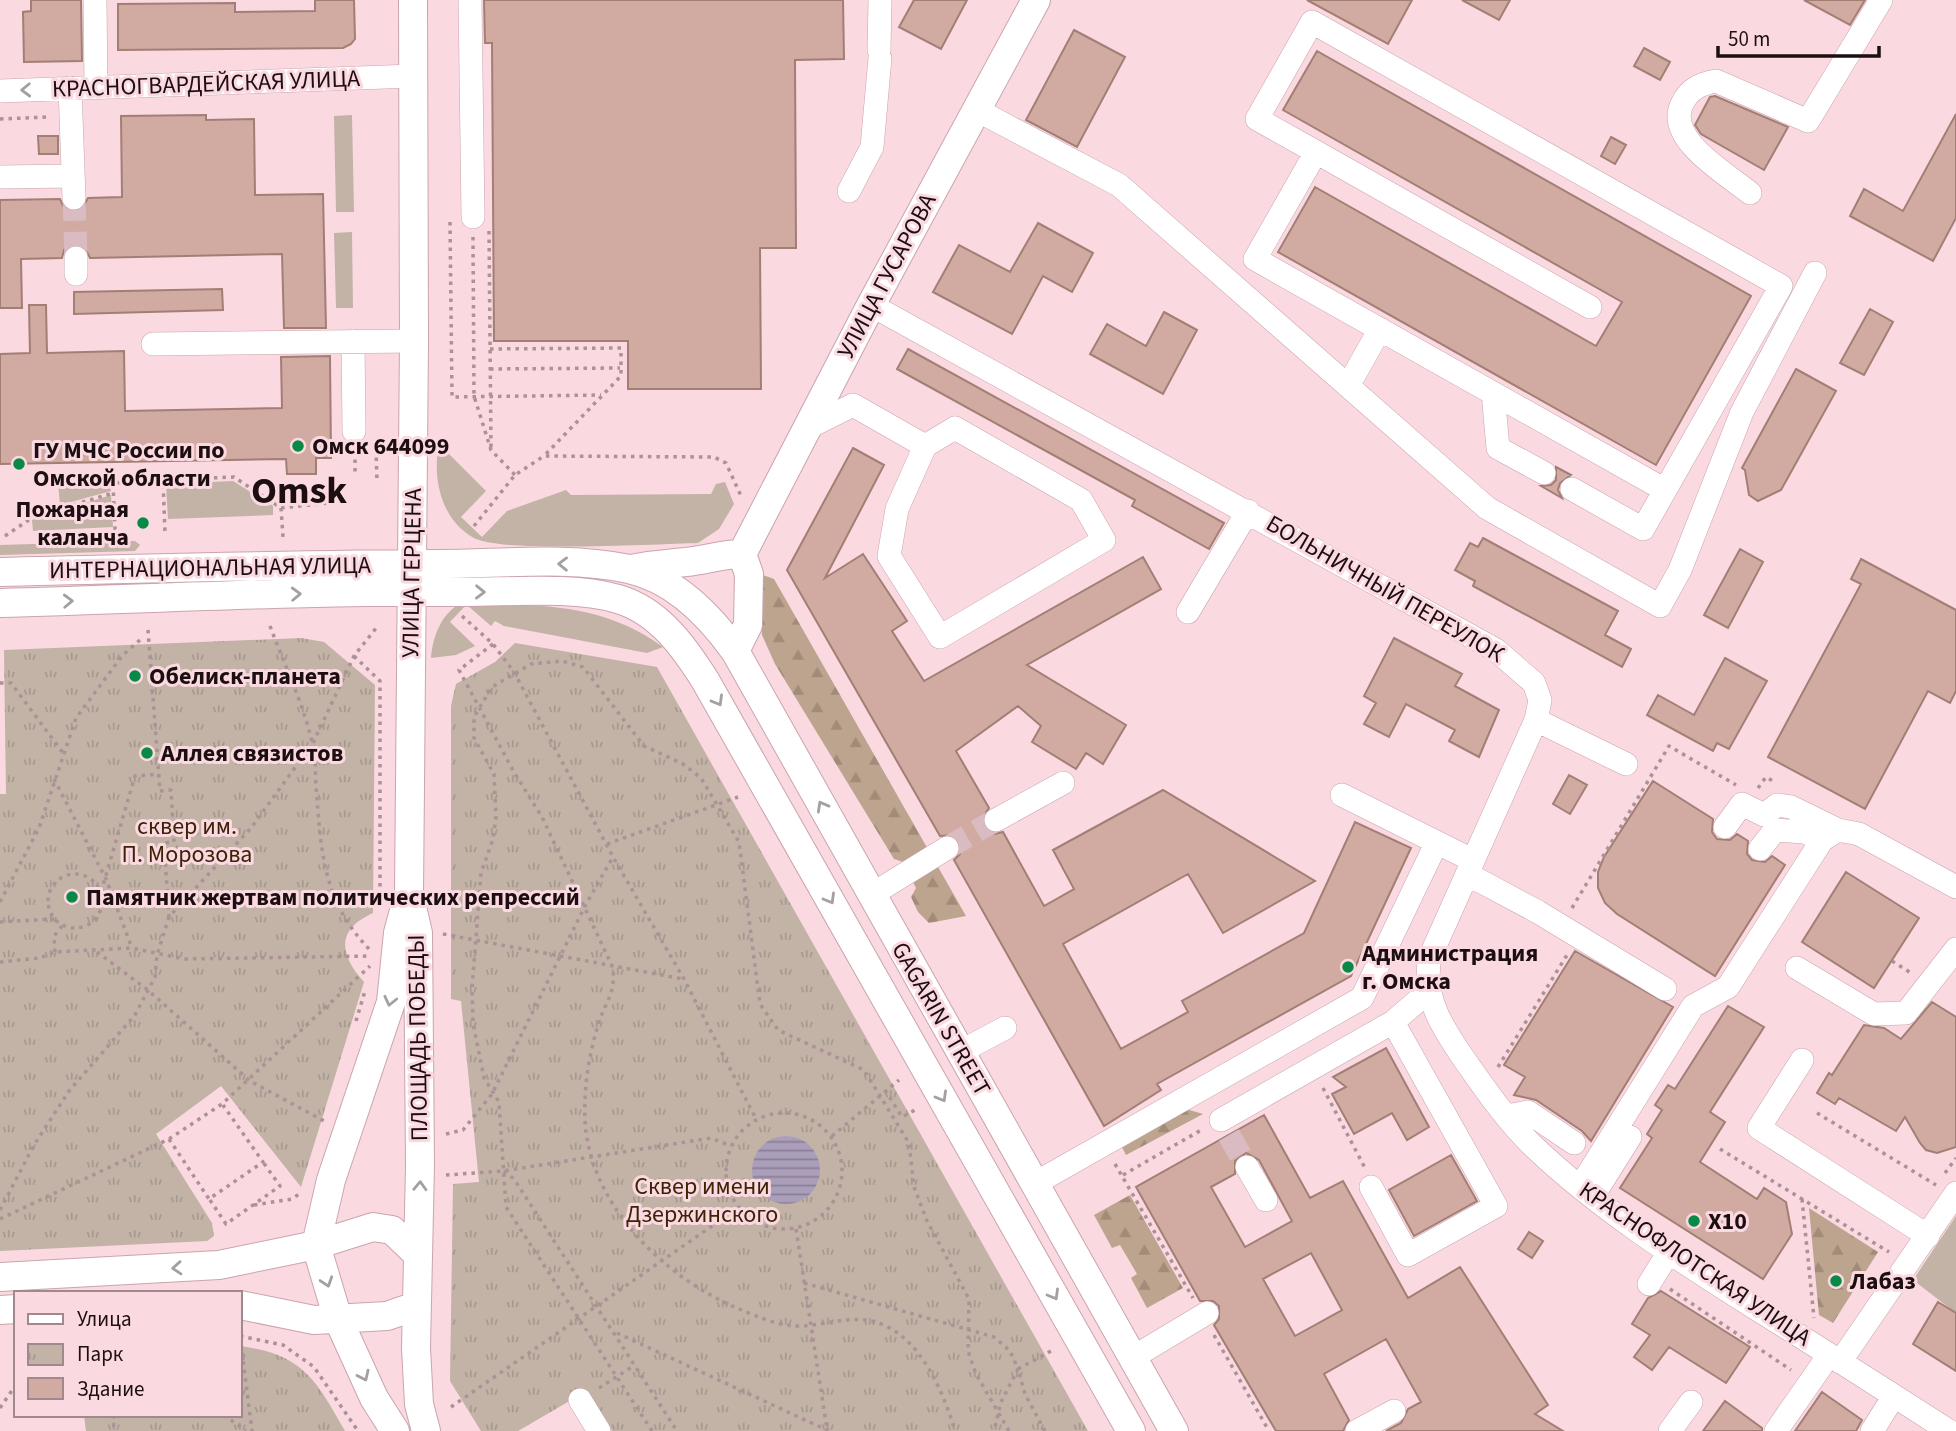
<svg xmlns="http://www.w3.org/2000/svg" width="1956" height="1431" font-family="'Source Sans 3',sans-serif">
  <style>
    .grass { fill: #c2b3a6 }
    .forest { fill: url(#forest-firs) }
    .park { fill: url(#park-tufts) }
    .water { fill: url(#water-rules) }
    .building { fill: #d1aba2; stroke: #a27e75; stroke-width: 2; fill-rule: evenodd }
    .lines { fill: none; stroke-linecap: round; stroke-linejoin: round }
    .minor-tunnel { stroke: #d9bbc1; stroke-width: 23; stroke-dasharray: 23 11; stroke-linecap: butt }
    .minor-casing { stroke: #cba4ad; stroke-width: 24 }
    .major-casing { stroke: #cba4ad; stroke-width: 30 }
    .path { stroke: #ac9197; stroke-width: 3.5; stroke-dasharray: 3.5 5; stroke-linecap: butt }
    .minor { stroke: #fff; stroke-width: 23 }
    .major { stroke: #fff; stroke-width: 28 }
    .oneway { stroke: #a49fa0 }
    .poi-dot { fill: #088a46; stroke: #fad9e0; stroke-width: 2.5 }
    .labels { text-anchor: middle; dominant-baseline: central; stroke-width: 6; stroke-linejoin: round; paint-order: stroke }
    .street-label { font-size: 24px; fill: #1c0e11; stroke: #fad9e0 }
    .poi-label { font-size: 24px; font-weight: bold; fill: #1c0e11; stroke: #fad9e0; text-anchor: start }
    .park-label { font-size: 24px; fill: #3d2306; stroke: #fad9e0 }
    .town-label { font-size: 38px; font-weight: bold; fill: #1c0e11; stroke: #fad9e0 }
  </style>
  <defs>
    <pattern id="forest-firs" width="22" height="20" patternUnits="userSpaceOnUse" patternTransform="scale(1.75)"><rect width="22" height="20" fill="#bca48f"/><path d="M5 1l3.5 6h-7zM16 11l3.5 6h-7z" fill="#a18c7a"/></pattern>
    <pattern id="park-tufts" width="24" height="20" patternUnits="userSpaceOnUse" patternTransform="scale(1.75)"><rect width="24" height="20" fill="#c2b3a6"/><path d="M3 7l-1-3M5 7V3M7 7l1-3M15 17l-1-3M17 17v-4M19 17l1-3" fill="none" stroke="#a6998e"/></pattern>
    <pattern id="water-rules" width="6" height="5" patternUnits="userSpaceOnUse" patternTransform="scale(1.75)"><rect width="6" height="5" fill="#aa9eba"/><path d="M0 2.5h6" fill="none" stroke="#8a7f96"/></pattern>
  </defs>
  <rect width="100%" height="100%" fill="#fad9e0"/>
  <!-- grass -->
  <path class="grass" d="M352,115L354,212H336L334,116Z
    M352,232L353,308H336L334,233Z
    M439,444L486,491L461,517L482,537L507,511L566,490L571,495L711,494L716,484L725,482L734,504L719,529L698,543C658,544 501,553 474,538C441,520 432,478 439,444Z
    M233,481L273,506V515L168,519L166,484Z
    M110,482L111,491L60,505L58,483Z
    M111,495L113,527L33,531L32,520Z
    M135,541L140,545L135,551L0,555V545Z
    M459,604L466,605L450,622L475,646L456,655L431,658C433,637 440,616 459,604Z
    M467,605C538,604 603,603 663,647L647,653L504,626L495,621L491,626Z
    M1956,1216V1313L1913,1280Z"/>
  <!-- forest -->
  <path class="forest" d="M757,573L774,579L966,916L929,923L918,912L911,897L916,888L903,862L894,859L775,664L762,635Z
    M1186,1109L1203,1114L1126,1155L1121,1145Z
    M1130,1195L1183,1288L1147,1308L1131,1278L1137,1274L1120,1245L1112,1248L1094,1215Z
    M1809,1208L1878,1252L1833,1323L1819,1315Z"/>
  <!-- park -->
  <path class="park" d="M301,638L324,642L375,685L373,913C335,930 340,955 364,982L301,1187L221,1086L156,1134L212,1223L214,1236L207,1241L0,1251V794H6L4,650Z
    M515,643L657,667L1088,1431H612L585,1392L518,1431H481L450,1381L453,1184L479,1182L461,1001L451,999V706L456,684L495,662Z
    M240,1346C303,1354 316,1380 345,1431H86L84,1415H240Z"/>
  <!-- water -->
  <path class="water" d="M752 1170a34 34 0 1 1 68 0a34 34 0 1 1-68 0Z"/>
  <!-- building -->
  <path class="building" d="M31,0H81L82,61L24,62L23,12L31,11Z
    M315,0H354L355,39L351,44L343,48L118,50V4L235,3V12L315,11Z
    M484,0H843L844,59L795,60L796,248H760L761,389H628V341H494L492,43H485Z
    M914,0H967L941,49L899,27Z
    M1307,0H1412L1388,44Z
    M1462,0H1510L1499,20Z
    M1804,0H1865L1850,25Z
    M1074,30L1125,57L1077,147L1026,120Z
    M1644,48L1670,62L1660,80L1634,66Z
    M1317,51L1751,296L1656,465L1278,252L1315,187L1596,346L1622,302L1283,110Z
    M1715,96L1788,127L1764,170L1701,134L1695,125L1710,97Z
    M1956,114V218L1933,261L1850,216L1864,189L1903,211Z
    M206,115V120L254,119L255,195L323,194L326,328H284L282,254L90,258L84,246L75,244L64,250L62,258L21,259L22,308H0V200L60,199L63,206L74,212L82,209L88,198L122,197L121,116Z
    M38,136H58V154H39Z
    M1611,137L1626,145L1615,164L1601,156Z
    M1038,223L1093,253L1072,292L1043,276L1012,334L933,292L959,245L1010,272Z
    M222,289L223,310L74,314V292Z
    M29,305H46L47,353L124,351L125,411L282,408L281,357L330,356L331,458H316V474H287L286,459L0,464V354L30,353Z
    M1870,309L1893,322L1864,375L1840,363Z
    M1164,312L1197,330L1163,394L1090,354L1107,324L1146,346Z
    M908,349L1224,523L1209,549L1132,506L1135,500L897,369Z
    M1796,369L1836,391L1781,490L1758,501L1749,495L1745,470L1742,468Z
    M853,448L884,465L825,578L863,554L907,621L892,631L924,681L1143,557L1161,589L1027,665L1126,725L1103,764L1086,753L1076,769L1032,742L1041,726L1018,706L956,751L989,808L982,819L984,827L995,834L1003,832L1044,906L1074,889L1053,850L1163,790L1315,881L1223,933L1188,874L1063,944L1121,1049L1188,1012L1182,1001L1304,933L1355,822L1411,848L1351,976L1157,1084L1161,1090L1104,1126L954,860L960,854L959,841L953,835L940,836L787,570Z
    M1556,467L1571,475L1560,483L1558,490L1562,498L1541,486L1551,485L1556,480Z
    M1483,538L1618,611L1605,635L1631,649L1622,667L1473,586L1475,581L1455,570L1470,543L1478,547Z
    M1740,549L1763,562L1728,628L1704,615Z
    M1861,559L1956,610V691L1950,703L1928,691L1865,809L1768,757L1861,584L1851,579Z
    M1394,638L1462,674L1455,686L1499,710L1479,757L1449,741L1455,730L1406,704L1389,737L1364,724L1376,703L1364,696Z
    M1725,658L1767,681L1729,749L1717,743L1713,751L1647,715L1658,695L1694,715Z
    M1569,775L1587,785L1570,814L1553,804Z
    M1653,781L1713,819L1712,832L1717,839L1730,840L1737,834L1748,841L1747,854L1752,860L1765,862L1772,856L1785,865L1715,976L1617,914L1605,903L1598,888V872L1604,857Z
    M1846,872L1919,918L1874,988L1802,942Z
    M1575,951L1673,1007L1591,1141L1582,1131L1536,1100L1514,1095L1525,1077L1504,1065Z
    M1932,1002L1956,1017V1147L1937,1153L1926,1150L1920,1143L1905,1117L1896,1131L1839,1098L1835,1104L1817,1093L1829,1073L1832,1075L1864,1025L1884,1028L1901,1039Z
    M1728,1006L1764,1027L1710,1112L1725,1122L1700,1162L1757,1199L1764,1188L1786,1202L1792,1234L1763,1279L1620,1188L1652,1138L1647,1134L1662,1110L1655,1105L1668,1085L1675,1089Z
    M1386,1048L1429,1127L1407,1140L1392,1113L1354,1134L1332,1094L1346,1087L1333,1077Z
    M1264,1115L1310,1198L1343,1181L1408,1298L1460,1267L1548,1405L1535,1414L1563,1431H1386L1401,1423L1408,1409L1421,1402L1386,1339L1324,1374L1349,1420L1343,1431H1276L1214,1325L1219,1319V1306L1213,1301H1200L1136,1187ZM1246,1153L1259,1160L1292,1221L1245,1247L1211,1187L1235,1174V1161ZM1311,1253L1342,1310L1295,1336L1263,1279Z
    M1451,1155L1477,1201L1414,1236L1389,1190Z
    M1529,1232L1543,1241L1532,1258L1518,1249Z
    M1661,1291L1750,1347L1726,1383L1669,1347L1652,1370L1634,1357L1650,1335L1632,1324L1648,1298Z
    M1938,1302L1956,1313V1371L1913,1344Z
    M1822,1392L1862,1420L1856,1431H1795Z
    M1725,1401L1762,1428V1431H1703Z"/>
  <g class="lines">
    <!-- minor-tunnel -->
    <path class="minor-tunnel" d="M74,198L76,258
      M947,848L996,820
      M1229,1135L1247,1167"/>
    <defs>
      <path id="minor" d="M95,0L96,87
        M470,0L473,217
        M879,50L880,0
        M70,88L74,198
        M0,91L413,76
        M975,109L1119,185L1487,508L1660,606L1680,570L1742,412L1815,273
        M1316,152L1590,307
        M0,177L73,176
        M849,191L872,147L880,58
        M1750,193C1727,174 1665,139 1682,104C1689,89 1700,84 1716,81L1808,121L1881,0
        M76,258V274
        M871,305L1496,650L1534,683L1540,700L1536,720L1430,957C1422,997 1442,1027 1464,1059C1485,1089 1507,1121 1533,1146C1598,1208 1676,1258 1752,1306C1818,1347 1883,1389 1949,1431
        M353,341L354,431
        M153,344L414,341
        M1348,386L1380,329
        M1493,393L1498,448L1544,473
        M805,429L853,405L925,446L955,428L1081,500L1104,540L940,637L889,556L897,509L925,446
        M1572,489L1643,529L1781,286L1312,22L1257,119L1316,152L1255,259L1665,490
        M1188,612L1248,511
        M1536,720L1626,764
        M1342,795L1472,860
        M996,820L1063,783
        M1725,827L1742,804L1764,815L1777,805L1791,807L1838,830
        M1760,849L1775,830L1805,832L1822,840
        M1467,874L1538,912L1665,989
        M871,895L947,848
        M1797,968L1874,1014L1906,1013L1956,949
        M960,1052L1005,1028
        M1802,1060L1759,1128L1928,1236
        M1507,1116L1528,1112L1574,1143
        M1221,1120L1393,1022L1428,992
        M1247,1167L1266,1200
        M1034,1184L1362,998L1436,844
        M1371,1187L1408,1255L1496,1206L1393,1022
        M1580,1187L1693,1006L1728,987L1822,840L1838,830L1859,834L1956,887
        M1593,1196L1630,1137
        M1649,1284L1669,1252
        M1132,1358L1207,1313
        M1840,1362L1956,1193
        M580,1400L599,1431
        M1357,1431L1394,1411
        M1670,1431L1691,1402
        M1776,1431L1829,1355
        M1872,1431L1894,1396"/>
      <path id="major" d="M413,0L414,341L409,894L418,933L420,1165L416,1348L419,1404L426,1431
        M742,554L871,305L1036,0
        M631,569C650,565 667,564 686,562C706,560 722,554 742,554
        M0,572C146,569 293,564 439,564C500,564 569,556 629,569C674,579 710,616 735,651L1174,1431
        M0,603C155,599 310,590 465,592C512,592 574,586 618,599C659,611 684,647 705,680L1131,1431
        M735,651L748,625L749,574L742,554
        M0,1277L219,1265L316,1245L373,1227L392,1230L417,1254
        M240,1305L314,1320L387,1316L416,1306
        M0,1310L16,1309
        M395,1431L374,1398L338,1319L316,1245L331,1180L391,1002L398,933L408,896"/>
    </defs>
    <!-- minor casing -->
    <use href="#minor" class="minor-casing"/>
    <!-- major casing -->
    <use href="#major" class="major-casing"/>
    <!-- path -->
    <path class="path" d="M0,119L48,117
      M450,222L452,397L601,395
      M489,231L491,450
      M473,237L474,396L491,450L515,475
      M490,349L621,348V376L544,456
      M490,369L620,368
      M376,449L377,482
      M355,451V474
      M163,480L234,477L281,508L329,503
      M281,508L283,537
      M474,526L515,475L544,456L714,457L726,463L741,496
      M123,534L115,529L113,483L163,480L165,533
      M5,536L33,517L113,493
      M462,616L493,644L514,672L613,857L684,979L756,1119
      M270,626C284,664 303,703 312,742C316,755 315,771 316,785C321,851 322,902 372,952
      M148,630L160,791L171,790L174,842L164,843L169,917
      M493,644L459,670L515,774L542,817L613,968C615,996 607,998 599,1022C588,1056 582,1098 586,1132C597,1213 668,1279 739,1309C756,1316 777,1325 795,1326C828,1327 855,1310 888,1327C924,1346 944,1394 955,1431
      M354,656L380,681V901
      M0,683H11L63,753
      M54,779L106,879L132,948
      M1758,788L1766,777L1773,781
      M607,844L738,797
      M48 901a27 27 0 1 1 54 0a27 27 0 1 1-54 0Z
      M101,892L135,776L159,774
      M0,902L39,828L76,718L122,656L141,639
      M1572,908L1669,746L1736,785
      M0,922L54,919
      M443,934L683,979
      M55,952L54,936L63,925
      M97,952L149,991L250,1081L326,1122
      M1892,961L1911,973
      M0,962L40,958L55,952L132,948L184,959L371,956
      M356,1021L365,991
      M1498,1067L1567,955
      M1323,1088L1365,1168
      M885,1090L902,1117L915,1110
      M726 1171a58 58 0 1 1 116 0a58 58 0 1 1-116 0Z
      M1817,1113L1936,1185
      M446,1134L463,1130L492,1094L585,906L613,857
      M832,1136L899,1080
      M169,1139L209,1199L263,1162L223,1105
      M1720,1149L1889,1252
      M1115,1164L1193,1298
      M504,1171L514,1179L677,1431
      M1945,1173L1956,1158
      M446,1175L503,1171L711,1138L731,1146
      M1123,1175L1203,1129
      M1802,1199L1814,1318
      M210,1200L226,1224L280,1186L263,1162
      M254,1205L292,1199L302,1192
      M0,1210L34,1145L69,1091L135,1015L155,977L157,955L169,917L251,828L313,743L354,656L377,627
      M0,1219L169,1139L222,1104L370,966
      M796,1229L827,1429
      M804,1283L994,1337L1010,1351L1018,1369L1001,1402L994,1431
      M1670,1289L1791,1370
      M617,1333L829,1431
      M1214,1335L1269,1431
      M240,1336L283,1345L314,1367L358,1431
      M240,1336L252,1431
      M599,1388L635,1365
      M451,1407L738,1208
      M0,1408L13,1389
      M113,1415L114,1431
      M224,1415L246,1431
      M652,1431L506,1207L499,1102L484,1078L473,1023L472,988L481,873L493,839L496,817L494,774L474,738V717L492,687L531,664L562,661L583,667L644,746L683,764L701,778L739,842L760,1004L778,1030L864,1070L909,1143L914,1187L927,1221L969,1299L968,1351L976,1374L1009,1431
      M1045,1431L1025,1394L1018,1369L1051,1351"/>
    <!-- minor -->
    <use href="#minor" class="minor"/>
    <!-- major -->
    <use href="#major" class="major"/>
  </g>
  <!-- one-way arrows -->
  <defs><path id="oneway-chevron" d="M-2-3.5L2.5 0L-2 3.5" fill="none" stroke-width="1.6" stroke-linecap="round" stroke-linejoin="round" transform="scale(1.75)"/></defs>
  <g class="oneway">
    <use href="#oneway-chevron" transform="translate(26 90) rotate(178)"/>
    <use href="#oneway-chevron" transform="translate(563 564) rotate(-179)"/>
    <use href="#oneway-chevron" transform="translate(480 592) rotate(1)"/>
    <use href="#oneway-chevron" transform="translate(296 594) rotate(-2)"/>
    <use href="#oneway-chevron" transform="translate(68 601) rotate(-2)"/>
    <use href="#oneway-chevron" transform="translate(718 701) rotate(60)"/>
    <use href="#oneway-chevron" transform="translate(822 806) rotate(-119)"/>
    <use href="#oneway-chevron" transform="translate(830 899) rotate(60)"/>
    <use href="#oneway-chevron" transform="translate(390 1001) rotate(103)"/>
    <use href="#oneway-chevron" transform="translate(942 1097) rotate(60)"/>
    <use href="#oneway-chevron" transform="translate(420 1186) rotate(-88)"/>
    <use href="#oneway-chevron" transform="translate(177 1268) rotate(176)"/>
    <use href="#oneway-chevron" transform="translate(327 1282) rotate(72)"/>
    <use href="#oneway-chevron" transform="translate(1054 1295) rotate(60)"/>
    <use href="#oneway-chevron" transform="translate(364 1376) rotate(65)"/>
  </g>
  <!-- markers -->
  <g class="poi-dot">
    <circle cx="298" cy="446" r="7"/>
    <circle cx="19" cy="464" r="7"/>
    <circle cx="143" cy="523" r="7"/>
    <circle cx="135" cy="676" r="7"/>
    <circle cx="147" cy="753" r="7"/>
    <circle cx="72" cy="897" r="7"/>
    <circle cx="1348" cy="967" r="7"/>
    <circle cx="1694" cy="1221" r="7"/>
    <circle cx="1836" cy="1281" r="7"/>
  </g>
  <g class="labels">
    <!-- street labels -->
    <g class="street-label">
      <text transform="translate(206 84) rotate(-2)">КРАСНОГВАРДЕЙСКАЯ УЛИЦА</text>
      <text transform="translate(887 276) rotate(-62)">УЛИЦА ГУСАРОВА</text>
      <text transform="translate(210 568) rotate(-1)">ИНТЕРНАЦИОНАЛЬНАЯ УЛИЦА</text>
      <text transform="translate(412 573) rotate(-89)">УЛИЦА ГЕРЦЕНА</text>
      <text transform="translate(1385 589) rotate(30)">БОЛЬНИЧНЫЙ ПЕРЕУЛОК</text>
      <text transform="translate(941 1019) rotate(60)">GAGARIN STREET</text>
      <text transform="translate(418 1038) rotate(-91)">ПЛОЩАДЬ ПОБЕДЫ</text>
      <text transform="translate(1695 1264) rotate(34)">КРАСНОФЛОТСКАЯ УЛИЦА</text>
    </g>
    <!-- poi labels -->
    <g class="poi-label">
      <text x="312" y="446">Омск 644099</text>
      <text x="33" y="450">ГУ МЧС России по<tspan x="33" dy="28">Омской области</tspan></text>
      <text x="129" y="509" text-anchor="end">Пожарная<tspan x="129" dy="28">каланча</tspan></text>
      <text x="149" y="676">Обелиск-планета</text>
      <text x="161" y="753">Аллея связистов</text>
      <text x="86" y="897">Памятник жертвам политических репрессий</text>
      <text x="1362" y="953">Администрация<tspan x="1362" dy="28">г. Омска</tspan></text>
      <text x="1708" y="1221">Х10</text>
      <text x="1850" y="1281">Лабаз</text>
    </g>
    <!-- park labels -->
    <g class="park-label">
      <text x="187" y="826">сквер им.<tspan x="187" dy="28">П. Морозова</tspan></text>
      <text x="702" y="1186">Сквер имени<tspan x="702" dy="28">Дзержинского</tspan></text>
    </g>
    <!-- town labels -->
    <g class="town-label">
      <text x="299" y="491">Omsk</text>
    </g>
  </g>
  <!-- legend -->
  <rect x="14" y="1291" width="228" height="126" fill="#fad9e0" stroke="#a1888d" stroke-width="2"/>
  <rect x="28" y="1314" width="35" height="10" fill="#ffffff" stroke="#a1888d" stroke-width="2"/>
  <text x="77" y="1326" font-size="21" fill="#1c0e11">Улица</text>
  <rect x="28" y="1344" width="35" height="21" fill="url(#park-tufts)" stroke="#a1888d" stroke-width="2"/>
  <text x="77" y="1361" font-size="21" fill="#1c0e11">Парк</text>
  <rect x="28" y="1378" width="35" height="21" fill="#d1aba2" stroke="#a1888d" stroke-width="2"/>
  <text x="77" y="1396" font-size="21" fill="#1c0e11">Здание</text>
  <!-- scale -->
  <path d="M1718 46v10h161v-10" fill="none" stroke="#1c0e11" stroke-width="3.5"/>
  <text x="1728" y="46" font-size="21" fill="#1c0e11" stroke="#fad9e0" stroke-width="5" paint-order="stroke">50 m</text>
</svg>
